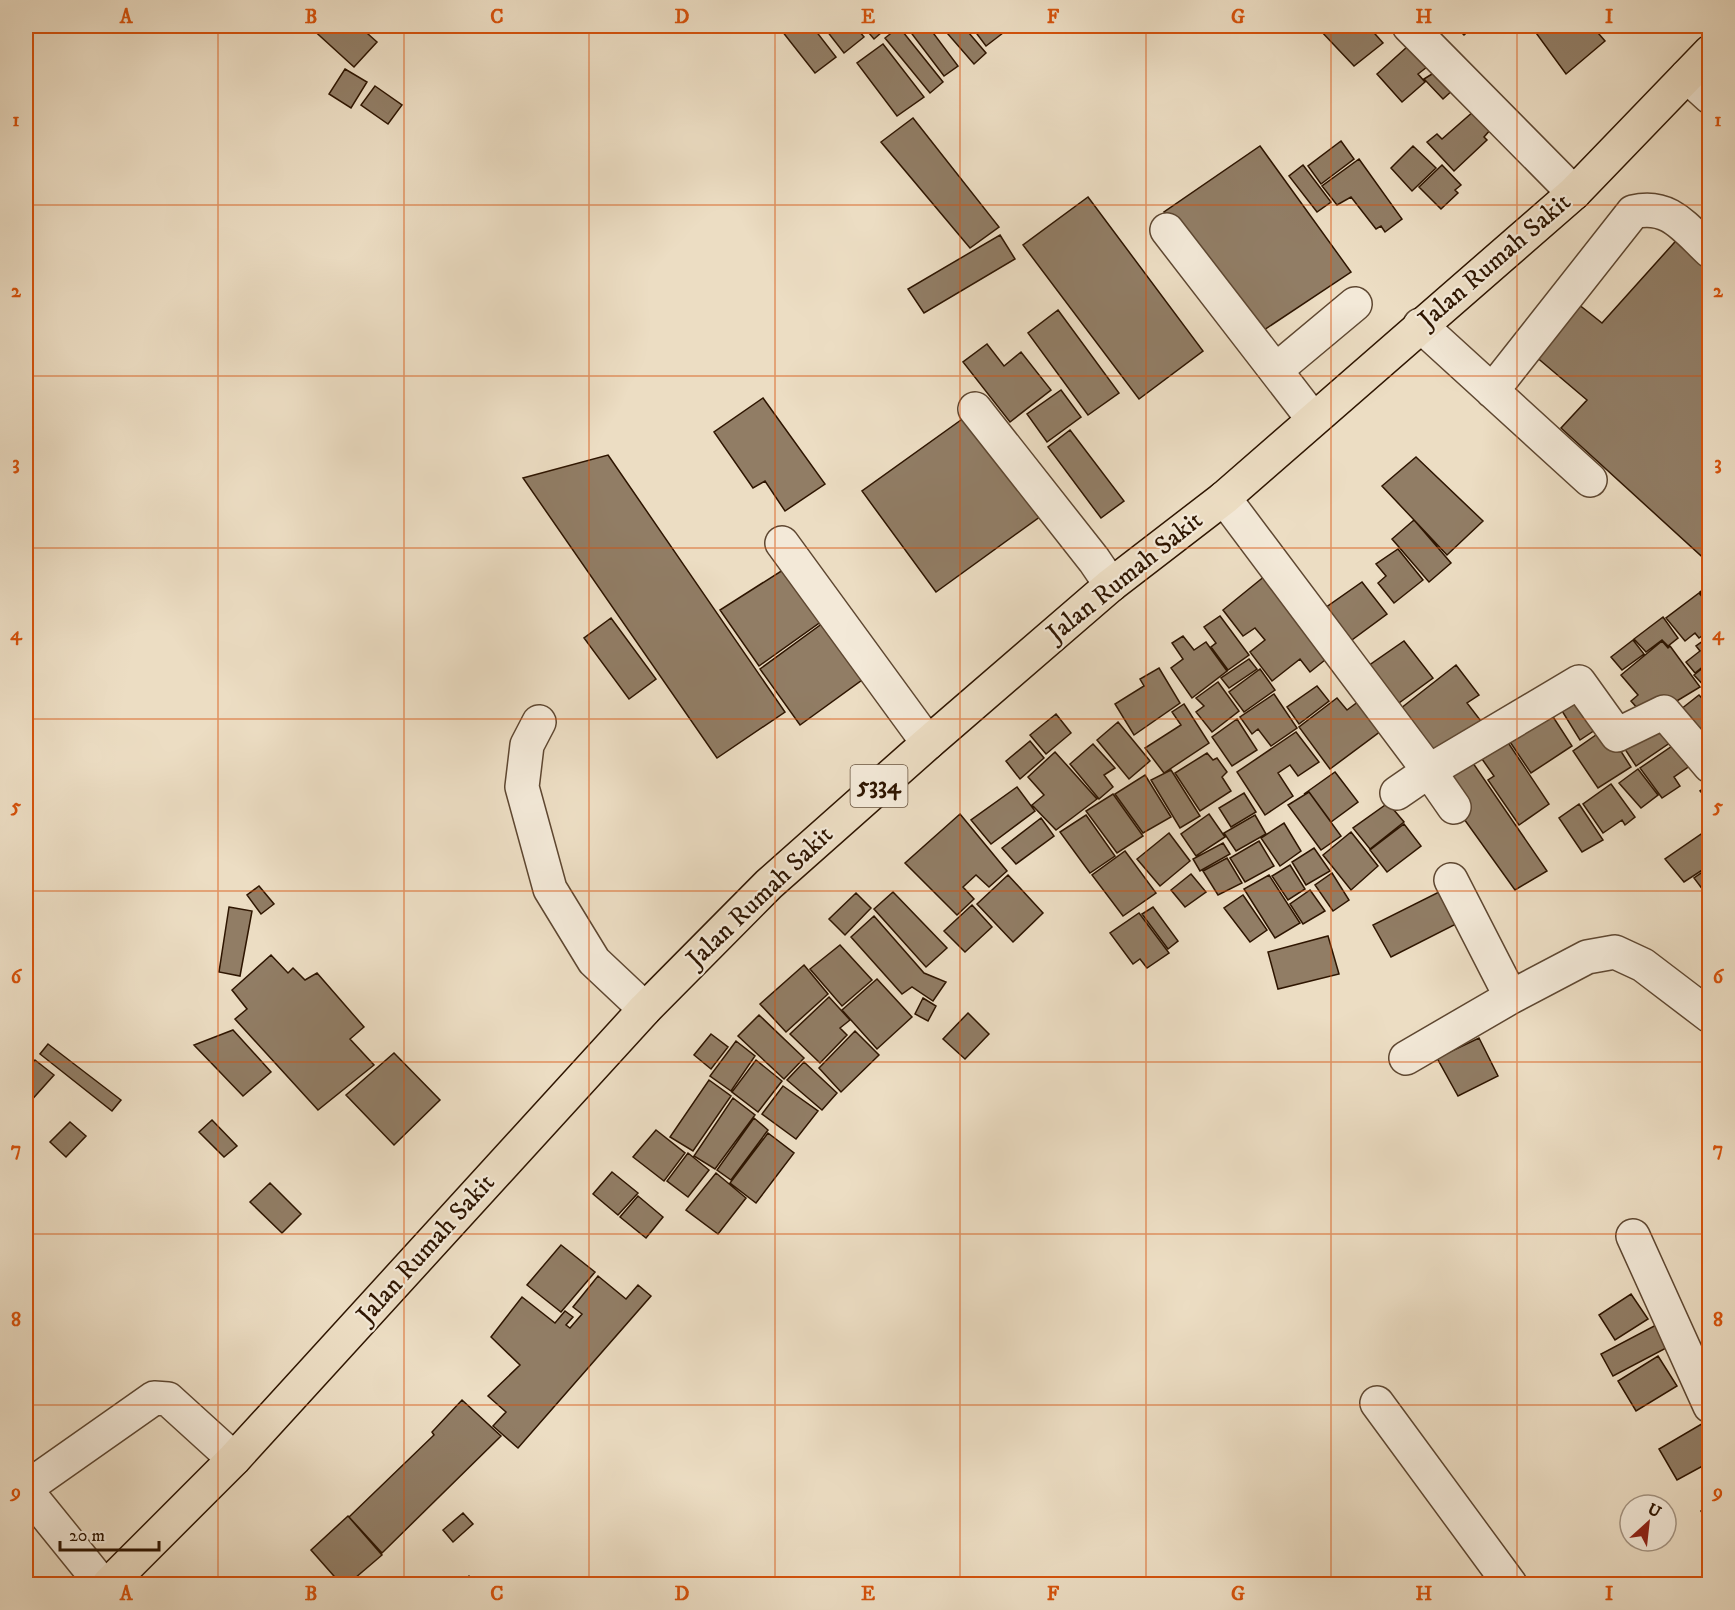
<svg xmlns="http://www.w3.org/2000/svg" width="1735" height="1610" font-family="'IM FELL DW Pica',serif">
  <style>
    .building { fill: #917d65; stroke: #2e1500; stroke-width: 1.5 }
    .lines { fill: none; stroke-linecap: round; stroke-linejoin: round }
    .minor-casing { stroke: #5e4731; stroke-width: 36 }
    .major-casing { stroke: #2e1500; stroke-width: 36 }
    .minor { stroke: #f3e9d8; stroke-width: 33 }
    .major { stroke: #ecddc3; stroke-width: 33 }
    .grid { fill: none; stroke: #d5520b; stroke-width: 1.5; stroke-opacity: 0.55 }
    .labels { text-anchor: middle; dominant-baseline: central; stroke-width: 4.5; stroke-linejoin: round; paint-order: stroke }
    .shield { fill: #f3e9d8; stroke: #695541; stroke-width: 1.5 }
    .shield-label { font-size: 24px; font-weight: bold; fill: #2e1500 }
    .street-label { font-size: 26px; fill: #2e1500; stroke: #f3e9d8 }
    .neatline { fill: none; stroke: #d5520b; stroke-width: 2 }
    .grid-label { font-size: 20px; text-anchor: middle; font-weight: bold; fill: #d5520b }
  </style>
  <rect width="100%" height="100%" fill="#ecddc3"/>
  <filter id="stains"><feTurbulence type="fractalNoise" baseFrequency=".00333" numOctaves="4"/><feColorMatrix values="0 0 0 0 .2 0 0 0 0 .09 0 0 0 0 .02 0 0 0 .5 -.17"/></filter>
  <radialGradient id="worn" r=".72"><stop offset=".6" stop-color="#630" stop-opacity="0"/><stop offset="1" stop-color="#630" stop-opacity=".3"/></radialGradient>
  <!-- building -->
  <path class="building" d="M309,26H359L377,42L354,67Z
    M778,26H812L836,57L815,73Z
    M823,26H855L864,37L844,53Z
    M863,26H889L874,39Z
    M906,26H928L958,66L944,76Z
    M941,26H963L986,53L974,64Z
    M971,26H997L1003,33L986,46Z
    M1322,26H1368L1383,43L1354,66L1319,29Z
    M1455,26H1474L1464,35Z
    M1531,26H1592L1605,41L1566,74Z
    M899,27L943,82L930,93L885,38Z
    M883,44L924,97L897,116L857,63Z
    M1407,47L1427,67L1418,74L1425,82L1402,102L1377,74Z
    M345,69L367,82L351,108L329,94Z
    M1440,69L1455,88L1443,99L1424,79Z
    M375,86L402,105L388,124L361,105Z
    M1474,111L1491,129L1484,137L1487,140L1454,171L1427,142L1437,134L1442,139Z
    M913,118L999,227L970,248L881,142Z
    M1341,141L1354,159L1321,184L1308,166Z
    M1260,146L1351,272L1255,336L1164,212Z
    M1413,146L1436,168L1412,191L1391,168Z
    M1359,159L1402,219L1385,232L1381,226L1376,229L1351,197L1337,205L1322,186Z
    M1303,165L1331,202L1317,212L1289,176Z
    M1442,165L1461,185L1455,190L1458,193L1441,209L1419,187Z
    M1088,197L1203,351L1139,399L1023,245Z
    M1682,234L1710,261V564L1561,428L1587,400L1528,350L1573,300L1602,323Z
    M1000,235L1015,259L924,313L908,289Z
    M1058,310L1119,393L1088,415L1028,333Z
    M987,344L1004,366L1021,352L1051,390L1010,422L963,362Z
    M1061,390L1081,417L1047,442L1027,414Z
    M763,398L825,484L785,511L765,481L753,488L714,432Z
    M968,415L1041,516L936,592L862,491Z
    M1070,430L1124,501L1101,518L1048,447Z
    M608,455L785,712L717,758L523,478Z
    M1416,457L1483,521L1447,555L1382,486Z
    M1414,520L1451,563L1429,582L1392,539Z
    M1398,549L1423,580L1394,603L1378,583L1386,576L1376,564Z
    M786,568L822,621L759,666L720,610Z
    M1271,571L1335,652L1310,672L1300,659L1272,681L1250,652L1265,640L1255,628L1243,636L1223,610Z
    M1362,582L1387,614L1341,648L1315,615Z
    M1710,585V604L1700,592Z
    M1699,593L1710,606V610L1704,614L1710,621V630L1699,638L1695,633L1685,641L1666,618Z
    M1220,616L1249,655L1228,670L1211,647L1216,643L1204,627Z
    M1663,617L1678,638L1668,646L1662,640L1646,652L1634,639Z
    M611,618L656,679L629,699L584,638Z
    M823,623L862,680L800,725L760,669Z
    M1183,636L1194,650L1206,642L1227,671L1192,698L1171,668L1183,659L1172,643Z
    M1710,636V661L1695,673L1686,662L1700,651L1696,646Z
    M1633,640L1644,654L1622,670L1611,657Z
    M1404,641L1433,678L1388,711L1358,673Z
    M1662,641L1668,648L1670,646L1700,687L1647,719L1631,701L1638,695L1621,675Z
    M1249,659L1257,669L1229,688L1221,678Z
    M1710,662V688L1708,690L1694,675Z
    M1456,665L1479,695L1467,703L1484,725L1438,759L1391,716Z
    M1159,668L1180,703L1134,735L1115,704L1144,686L1140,679Z
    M1260,669L1275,690L1244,712L1229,692Z
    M1218,682L1239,711L1212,732L1196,712L1204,706L1196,698Z
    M1577,683L1604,724L1580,740L1554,698Z
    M1317,686L1329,701L1299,724L1287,707Z
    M1274,694L1297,728L1271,746L1258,729L1252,734L1240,717Z
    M1367,695L1389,725L1330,769L1299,727L1337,698L1347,710Z
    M1699,695L1710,707V732L1699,740L1676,713Z
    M1184,704L1209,743L1164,773L1145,748L1181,725L1172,712Z
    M1546,706L1572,746L1531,773L1504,733Z
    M1662,713L1677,738L1636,766L1619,740Z
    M1056,714L1071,733L1046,754L1030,735Z
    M1237,719L1257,750L1232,766L1212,737Z
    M1118,722L1150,761L1129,779L1097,740Z
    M1606,728L1631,767L1598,788L1573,751Z
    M1296,732L1319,762L1298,776L1290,765L1278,773L1293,796L1265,815L1237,772Z
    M1503,735L1549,804L1519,825L1488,780L1494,776L1482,759L1492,753L1486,744Z
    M1030,741L1044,758L1020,779L1006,761Z
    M1678,742L1694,763L1674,777L1680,786L1662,798L1640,768Z
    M1093,744L1115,768L1104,775L1113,787L1099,799L1070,764Z
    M1464,750L1547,871L1515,890L1431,773Z
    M1055,752L1097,799L1056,830L1032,805L1044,795L1028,777Z
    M1207,753L1213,760L1217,758L1227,772L1222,777L1231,791L1200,811L1175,773Z
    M1638,769L1658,795L1641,808L1619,783Z
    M1171,770L1200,816L1180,828L1151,780Z
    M1335,772L1358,802L1331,822L1309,792L1304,794Z
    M1145,775L1171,817L1143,833L1115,794Z
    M1611,784L1635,817L1625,825L1622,820L1603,833L1583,804Z
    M1710,784V802L1700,791Z
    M1017,787L1035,811L991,844L971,820Z
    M1309,792L1341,836L1321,850L1288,805Z
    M1244,793L1256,812L1231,827L1219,808Z
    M1113,794L1143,836L1117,853L1086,811Z
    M1388,803L1404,822L1370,849L1353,828Z
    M1579,804L1603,840L1582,852L1559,818Z
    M960,814L1007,871L989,887L976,875L963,887L974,899L957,915L905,863Z
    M1209,814L1225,837L1196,856L1181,834Z
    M1086,815L1115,856L1090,873L1060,832Z
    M1255,815L1266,834L1236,851L1224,833Z
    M1041,818L1054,836L1016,864L1002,848Z
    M1284,823L1301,851L1280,866L1261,838Z
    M1404,824L1421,846L1387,872L1370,850Z
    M1710,828V865L1684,882L1665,859Z
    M1351,832L1378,866L1351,890L1323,855Z
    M1169,833L1190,861L1160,886L1137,859Z
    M1259,841L1274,866L1245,882L1230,858Z
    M1223,843L1230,854L1200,871L1193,859Z
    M1314,848L1330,871L1306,885L1292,862Z
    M1125,851L1156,893L1123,916L1092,875Z
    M1227,858L1242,883L1218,895L1203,871Z
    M1290,865L1305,889L1288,900L1272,876Z
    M1710,867V891L1706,894L1694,878Z
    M1332,873L1349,900L1333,911L1315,885Z
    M1191,874L1206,892L1185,907L1171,890Z
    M1008,875L1043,913L1013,942L977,904Z
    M1269,875L1300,923L1275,938L1244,889Z
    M259,886L274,904L261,914L247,895Z
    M1310,890L1325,911L1303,924L1290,904Z
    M1443,890L1460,922L1391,957L1373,925Z
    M893,892L947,948L926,967L874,909Z
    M856,893L871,908L845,935L829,919Z
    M1243,895L1267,930L1250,942L1224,908Z
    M972,905L992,927L965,952L944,931Z
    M229,907L252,911L240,976L219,972Z
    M1153,907L1178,941L1168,949L1142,914Z
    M1139,913L1169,953L1147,968L1140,959L1133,964L1110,933Z
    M874,916L924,973L946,982L933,1001L912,987L902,994L851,937Z
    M1328,936L1339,974L1278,989L1268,952Z
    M840,945L872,980L842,1006L810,969Z
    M271,955L288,973L293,968L305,980L317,973L364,1027L350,1039L374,1065L318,1110L235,1019L247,1009L232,990Z
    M804,965L828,994L786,1032L760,1004Z
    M877,979L912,1017L877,1049L842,1010Z
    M829,997L850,1020L840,1028L847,1035L820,1063L790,1034Z
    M923,998L936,1006L928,1021L915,1014Z
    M968,1013L989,1034L965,1059L943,1039Z
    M759,1015L804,1058L784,1079L738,1036Z
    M233,1030L271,1072L243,1096L194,1045Z
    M855,1031L879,1055L841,1092L819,1068Z
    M711,1034L728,1047L711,1069L694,1055Z
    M1479,1038L1498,1076L1458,1096L1437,1058Z
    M736,1041L755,1056L731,1091L710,1076Z
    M48,1044L121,1100L112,1111L40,1054Z
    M394,1053L440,1100L394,1145L346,1095Z
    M35,1060L54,1075L29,1103L26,1100V1070Z
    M756,1060L782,1081L758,1112L732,1092Z
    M804,1062L837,1093L822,1110L787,1080Z
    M709,1080L731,1096L693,1151L670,1137Z
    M783,1086L818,1111L796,1139L762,1114Z
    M733,1098L755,1115L715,1169L694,1156Z
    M754,1118L768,1130L731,1180L717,1170Z
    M212,1120L237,1146L224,1157L199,1132Z
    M70,1122L86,1136L66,1157L50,1142Z
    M656,1130L685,1153L664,1181L633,1157Z
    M768,1133L794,1153L756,1203L730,1183Z
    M688,1153L709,1170L688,1197L667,1181Z
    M612,1172L638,1193L618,1215L593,1194Z
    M716,1173L746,1198L718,1234L686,1210Z
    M270,1183L301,1214L282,1233L250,1202Z
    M638,1196L663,1217L646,1238L620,1217Z
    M561,1245L595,1272L561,1312L527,1285Z
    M598,1276L626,1299L638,1285L651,1296L518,1448L493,1426L506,1412L488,1396L520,1365L491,1337L522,1297L555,1323L565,1311L573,1317L566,1325L570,1328L582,1314L573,1307Z
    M1631,1294L1648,1319L1615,1340L1599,1315Z
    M1658,1324L1670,1346L1613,1376L1601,1354Z
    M1658,1356L1677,1386L1636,1411L1618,1381Z
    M462,1400L501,1436L382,1553L349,1517L434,1435L432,1432Z
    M1705,1422L1710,1429V1462L1677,1480L1659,1449Z
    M1710,1506V1526L1701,1511Z
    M463,1513L473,1524L453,1542L443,1530Z
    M348,1516L382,1555L348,1584H341L311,1550Z
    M469,1576L478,1584H463Z"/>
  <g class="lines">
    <defs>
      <path id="minor" d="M1409,26L1574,193
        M1687,76L1710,97
        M1167,230L1313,419
        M1420,325L1590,480
        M1276,370L1355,304
        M1492,391L1633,212C1669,203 1685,228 1710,251
        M975,409L1094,560L1111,585
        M1224,498L1429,771L1454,807
        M782,543L928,743
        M539,722L527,745L522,787L550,889L594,961L645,1009
        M1397,793L1429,771L1579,682L1617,735L1664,712L1710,766
        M1451,880L1511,997
        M1406,1058L1511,997L1587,957L1615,952L1643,965L1710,1016
        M1633,1236L1710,1406
        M1377,1403L1510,1584
        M26,1488L154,1398L168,1399L234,1459
        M26,1490L102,1584"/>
      <path id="major" d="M109,1584L234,1459L645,1009L769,884L928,743L1111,585L1224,498L1574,193L1710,52"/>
    </defs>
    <!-- minor casing -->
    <use href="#minor" class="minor-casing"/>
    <!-- major casing -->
    <use href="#major" class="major-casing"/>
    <!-- minor -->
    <use href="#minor" class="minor"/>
    <!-- major -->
    <use href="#major" class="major"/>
  </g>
  <!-- grid -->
  <path class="grid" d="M218,26V1584M404,26V1584M589,26V1584M775,26V1584M960,26V1584M1146,26V1584M1331,26V1584M1517,26V1584M26,205H1710M26,376H1710M26,548H1710M26,719H1710M26,891H1710M26,1062H1710M26,1234H1710M26,1405H1710"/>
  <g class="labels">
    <!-- shield labels -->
    <rect class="shield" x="850.5" y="765" width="57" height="42" rx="4.5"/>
    <g class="shield-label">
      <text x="879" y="786">5334</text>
    </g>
    <!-- street labels -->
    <g class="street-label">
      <text transform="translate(1495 261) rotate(-41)">Jalan Rumah Sakit</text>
      <text transform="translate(1125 577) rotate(-39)">Jalan Rumah Sakit</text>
      <text transform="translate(760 897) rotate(-44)">Jalan Rumah Sakit</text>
      <text transform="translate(426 1249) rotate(-48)">Jalan Rumah Sakit</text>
    </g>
  </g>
  <!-- margin -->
  <rect width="1735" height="1610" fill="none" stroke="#ecddc3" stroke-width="66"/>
  <!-- north arrow -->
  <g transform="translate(1648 1523) rotate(27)"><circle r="28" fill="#f3e9d8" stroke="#a49482" stroke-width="1.5"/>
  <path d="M0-4.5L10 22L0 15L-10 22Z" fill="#8f2418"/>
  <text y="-9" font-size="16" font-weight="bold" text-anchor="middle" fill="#2e1500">U</text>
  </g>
  <!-- scale -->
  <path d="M60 1541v9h99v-9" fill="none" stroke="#2e1500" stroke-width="3"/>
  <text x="69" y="1541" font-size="18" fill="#2e1500" stroke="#f3e9d8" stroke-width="4.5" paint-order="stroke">20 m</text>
  <rect x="33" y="33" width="1669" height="1544" class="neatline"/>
  <g class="grid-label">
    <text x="126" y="23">A</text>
    <text x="311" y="23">B</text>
    <text x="497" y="23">C</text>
    <text x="682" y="23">D</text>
    <text x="868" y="23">E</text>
    <text x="1053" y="23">F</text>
    <text x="1238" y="23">G</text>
    <text x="1424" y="23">H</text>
    <text x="1609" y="23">I</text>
    <text x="16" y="126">1</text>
    <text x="1718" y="126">1</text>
    <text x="16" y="297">2</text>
    <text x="1718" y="297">2</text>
    <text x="16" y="469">3</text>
    <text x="1718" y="469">3</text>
    <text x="16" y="640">4</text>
    <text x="1718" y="640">4</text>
    <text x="16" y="812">5</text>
    <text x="1718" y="812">5</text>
    <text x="16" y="983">6</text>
    <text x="1718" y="983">6</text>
    <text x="16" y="1155">7</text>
    <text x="1718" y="1155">7</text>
    <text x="16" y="1326">8</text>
    <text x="1718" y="1326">8</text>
    <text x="16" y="1498">9</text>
    <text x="1718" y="1498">9</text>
    <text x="126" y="1600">A</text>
    <text x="311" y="1600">B</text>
    <text x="497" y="1600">C</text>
    <text x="682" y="1600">D</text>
    <text x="868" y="1600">E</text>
    <text x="1053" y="1600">F</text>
    <text x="1238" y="1600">G</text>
    <text x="1424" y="1600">H</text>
    <text x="1609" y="1600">I</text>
  </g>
  <rect width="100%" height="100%" filter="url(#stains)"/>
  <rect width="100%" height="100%" fill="url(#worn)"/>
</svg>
